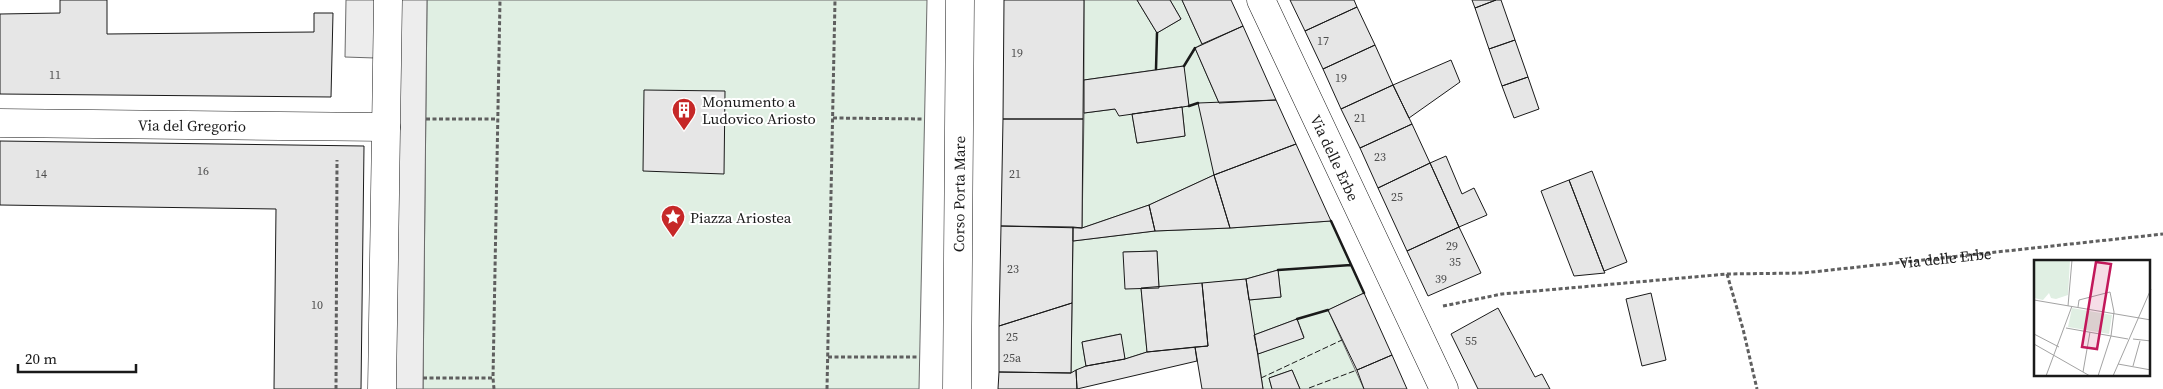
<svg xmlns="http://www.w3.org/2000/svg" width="2163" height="389" font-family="'Source Serif 4',serif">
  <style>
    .green { fill: #e0efe3; stroke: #6a6a6a }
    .parking { fill: #ededed; stroke: #6a6a6a }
    .building { fill: #e6e6e6; stroke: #1a1a1a }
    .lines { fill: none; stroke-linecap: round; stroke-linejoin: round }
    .street-casing { stroke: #1a1a1a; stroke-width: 29 }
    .secondary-casing { stroke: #1a1a1a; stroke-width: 29 }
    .path { stroke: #5f5f5f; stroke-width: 3; stroke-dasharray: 4 2.5; stroke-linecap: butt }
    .street { stroke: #fff; stroke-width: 28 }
    .secondary { stroke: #fff; stroke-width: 28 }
    .fence { stroke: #1a1a1a; stroke-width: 1; stroke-dasharray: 6 2.5; stroke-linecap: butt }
    .wall { stroke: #1a1a1a; stroke-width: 2.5 }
    .labels { text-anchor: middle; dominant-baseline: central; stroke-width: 4; stroke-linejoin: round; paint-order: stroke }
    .number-label { font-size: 12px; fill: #4d4d4d }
    .poi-label { font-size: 15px; fill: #1a1a1a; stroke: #fff; text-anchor: start }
    .street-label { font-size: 15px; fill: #1a1a1a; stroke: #fff }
    .inset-road { fill: none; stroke: #a3a3a3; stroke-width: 1 }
    .view { fill: #c2185b; fill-opacity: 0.15; stroke: #c2185b; stroke-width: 2.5 }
    .inset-edge { fill: none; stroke: #1a1a1a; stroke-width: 2.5 }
  </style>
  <rect width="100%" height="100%" fill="#fff"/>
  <!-- green -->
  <path class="green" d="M427,0H927L919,389H423Z
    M1084,0H1137L1157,33L1181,19L1170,0H1182L1202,44L1195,48L1219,103L1214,175L1149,205L1082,228L1084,113L1115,109L1132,114L1137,143L1185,136L1182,107L1189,106L1183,66L1084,80Z
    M1331,221L1364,293L1328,310L1364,389H1300L1292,370L1269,378L1272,389H1263L1258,354L1304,337L1297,319L1254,335L1249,300L1281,297L1278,270L1246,279L1159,288L1157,251L1124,252L1141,288L1147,352L1125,359L1120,334L1082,342L1086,366L1071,373L1073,241L1155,231L1230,228Z"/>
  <!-- parking -->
  <path class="parking" d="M346,0H376L375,58L345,57Z
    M395,0H427L423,389H390Z"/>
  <!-- building -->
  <path class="building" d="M60,0H107V34L314,32V13H333L331,97L0,94V14L60,13Z
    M1004,0H1084L1083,119H1003Z
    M1137,0H1170L1181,19L1157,33Z
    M1182,0H1231L1243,26L1202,44Z
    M1290,0H1354L1357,7L1305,31Z
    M1472,0H1496L1475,8Z
    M1496,0H1501L1515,40L1489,49L1475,8Z
    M1357,7L1375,45L1323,69L1305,31Z
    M1243,26L1276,100L1219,103L1195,48Z
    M1515,40L1528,77L1502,86L1489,49Z
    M1375,45L1393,85L1341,109L1323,69Z
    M1451,60L1460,82L1409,118L1393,85Z
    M1184,66L1189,106L1119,116L1115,109L1084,113V80Z
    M1528,77L1539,109L1514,118L1502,86Z
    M1393,85L1412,124L1360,148L1341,109Z
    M644,90L725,91L724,174L643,171Z
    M1276,100L1296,144L1214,175L1198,103Z
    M1182,107L1185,136L1137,143L1132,114Z
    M1003,119H1083L1082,228L1001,226Z
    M1412,124L1430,163L1378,188L1360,148Z
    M0,141L364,146L361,389H274L276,209L0,205Z
    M1296,144L1331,221L1230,228L1214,175Z
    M1446,156L1462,194L1474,188L1487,215L1459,227L1430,163Z
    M1430,163L1459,227L1407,251L1378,188Z
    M1592,171L1627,262L1604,271L1569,180Z
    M1214,175L1230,228L1155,231L1149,205Z
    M1569,180L1604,271L1605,273L1574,276L1541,191Z
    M1149,205L1155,231L1073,241V227L1082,228Z
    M1001,226L1073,227L1072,303L999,326Z
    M1459,227L1481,273L1428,296L1407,251Z
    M1157,251L1159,288L1125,289L1123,252Z
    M1278,270L1281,297L1249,300L1246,279Z
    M1246,279L1263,389H1202L1195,347L1208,346L1202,283Z
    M1202,283L1208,346L1147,352L1141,288Z
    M1364,293L1392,355L1357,370L1328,310Z
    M1651,293L1666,360L1642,366L1626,299Z
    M1072,303L1071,373L999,372V326Z
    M1498,308L1535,377L1542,374L1550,389H1478L1451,334Z
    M1297,319L1304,338L1258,354L1254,335Z
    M1121,334L1125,359L1086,366L1082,342Z
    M1195,347L1197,361L1077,389L1076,370L1086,366L1125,359L1147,352Z
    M1392,355L1407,389H1364L1357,370Z
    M1076,370L1077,389H998L999,372L1071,373Z
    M1292,370L1300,389H1272L1269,378Z"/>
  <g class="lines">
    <defs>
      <g id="street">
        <path id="s2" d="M1261,0L1444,389"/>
        <path id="s3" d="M0,123L386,127"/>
        <path d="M382,389L388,0"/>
      </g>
      <g id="secondary">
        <path id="s4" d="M957,389L960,0"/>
      </g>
    </defs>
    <!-- street casing -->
    <use href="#street" class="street-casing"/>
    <!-- secondary casing -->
    <use href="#secondary" class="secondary-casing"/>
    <!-- path -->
    <g class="path">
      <path d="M833,118L924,119"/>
      <path d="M426,119H497"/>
      <path d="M1727,274L1743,329L1757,389"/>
      <path id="s1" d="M1443,306L1502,294L1727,274L1803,273L2163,234"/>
      <path d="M828,357H919"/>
      <path d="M423,378H493"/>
      <path d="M336,389L337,160"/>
      <path d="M494,389L493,378L500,0"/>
      <path d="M827,389L835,0"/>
    </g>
    <!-- street -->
    <use href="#street" class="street"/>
    <!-- secondary -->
    <use href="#secondary" class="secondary"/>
    <!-- fence -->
    <path class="fence" d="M1261,378L1342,340
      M1309,388L1357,370"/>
    <!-- wall -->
    <path class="wall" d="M1184,66L1195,48
      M1156,69L1157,33
      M1189,106L1198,103
      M1331,221L1364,293
      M1278,270L1351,265
      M1297,319L1328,310"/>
  </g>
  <!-- icons -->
  <defs>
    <symbol id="building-pin" viewBox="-11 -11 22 30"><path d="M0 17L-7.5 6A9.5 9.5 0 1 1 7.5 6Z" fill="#c62828" stroke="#fff"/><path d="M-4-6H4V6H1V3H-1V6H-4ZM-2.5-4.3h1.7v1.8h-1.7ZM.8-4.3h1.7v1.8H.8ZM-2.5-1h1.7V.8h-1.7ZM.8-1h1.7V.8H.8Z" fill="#fff"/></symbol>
    <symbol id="sight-pin" viewBox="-11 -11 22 30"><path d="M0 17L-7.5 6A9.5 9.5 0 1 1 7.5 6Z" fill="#c62828" stroke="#fff"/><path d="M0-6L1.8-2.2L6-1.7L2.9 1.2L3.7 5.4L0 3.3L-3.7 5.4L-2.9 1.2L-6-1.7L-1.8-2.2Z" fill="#fff"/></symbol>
  </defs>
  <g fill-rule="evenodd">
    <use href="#building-pin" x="670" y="96" width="28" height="38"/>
    <use href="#sight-pin" x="659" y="203" width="28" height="38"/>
  </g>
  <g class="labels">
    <!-- number labels -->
    <g class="number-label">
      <text x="1323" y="41">17</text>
      <text x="1017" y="53">19</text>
      <text x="55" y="75">11</text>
      <text x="1341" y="78">19</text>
      <text x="1360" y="118">21</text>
      <text x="1380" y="157">23</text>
      <text x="203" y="171">16</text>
      <text x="41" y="174">14</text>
      <text x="1015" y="174">21</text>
      <text x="1397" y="197">25</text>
      <text x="1452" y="246">29</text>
      <text x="1455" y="262">35</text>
      <text x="1013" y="269">23</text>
      <text x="1441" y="279">39</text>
      <text x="317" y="305">10</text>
      <text x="1012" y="337">25</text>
      <text x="1471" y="341">55</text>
      <text x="1012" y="358">25a</text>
    </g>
    <!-- poi labels -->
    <g class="poi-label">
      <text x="702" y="101">Monumento a<tspan x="702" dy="17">Ludovico Ariosto</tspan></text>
      <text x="690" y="217">Piazza Ariostea</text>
    </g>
    <!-- street labels -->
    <g class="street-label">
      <text stroke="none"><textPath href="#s3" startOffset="192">Via del Gregorio</textPath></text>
      <text stroke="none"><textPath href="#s2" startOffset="174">Via delle Erbe</textPath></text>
      <text stroke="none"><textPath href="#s4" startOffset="195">Corso Porta Mare</textPath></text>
      <text stroke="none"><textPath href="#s1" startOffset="505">Via delle Erbe</textPath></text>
    </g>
  </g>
  <!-- overview -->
  <g transform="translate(2034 260)">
    <rect width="116" height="116" fill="#fff"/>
    <path d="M0,0H36L34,35L22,39L17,38L15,33L9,40L0,38ZM38,48L78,55L75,74L34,67Z" fill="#e0efe3"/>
    <path class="inset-road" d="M0,40L117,60M34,46L38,0M44,47L45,40L76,32L80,52L77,76L64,116M32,68L94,79M0,74L25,87M99,79L117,81M0,84L56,116M84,104L117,110M99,106L106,81M49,112L56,72M12,116L38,46M79,116L117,29"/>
    <path class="view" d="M62,2L77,4L63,89L48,87Z"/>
    <rect width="116" height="116" class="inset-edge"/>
  </g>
  <!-- scale -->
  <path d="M18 364v8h118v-8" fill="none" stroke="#1a1a1a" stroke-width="2.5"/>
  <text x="25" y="364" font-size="15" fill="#1a1a1a" stroke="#ffffff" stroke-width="4" paint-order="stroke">20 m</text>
</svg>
